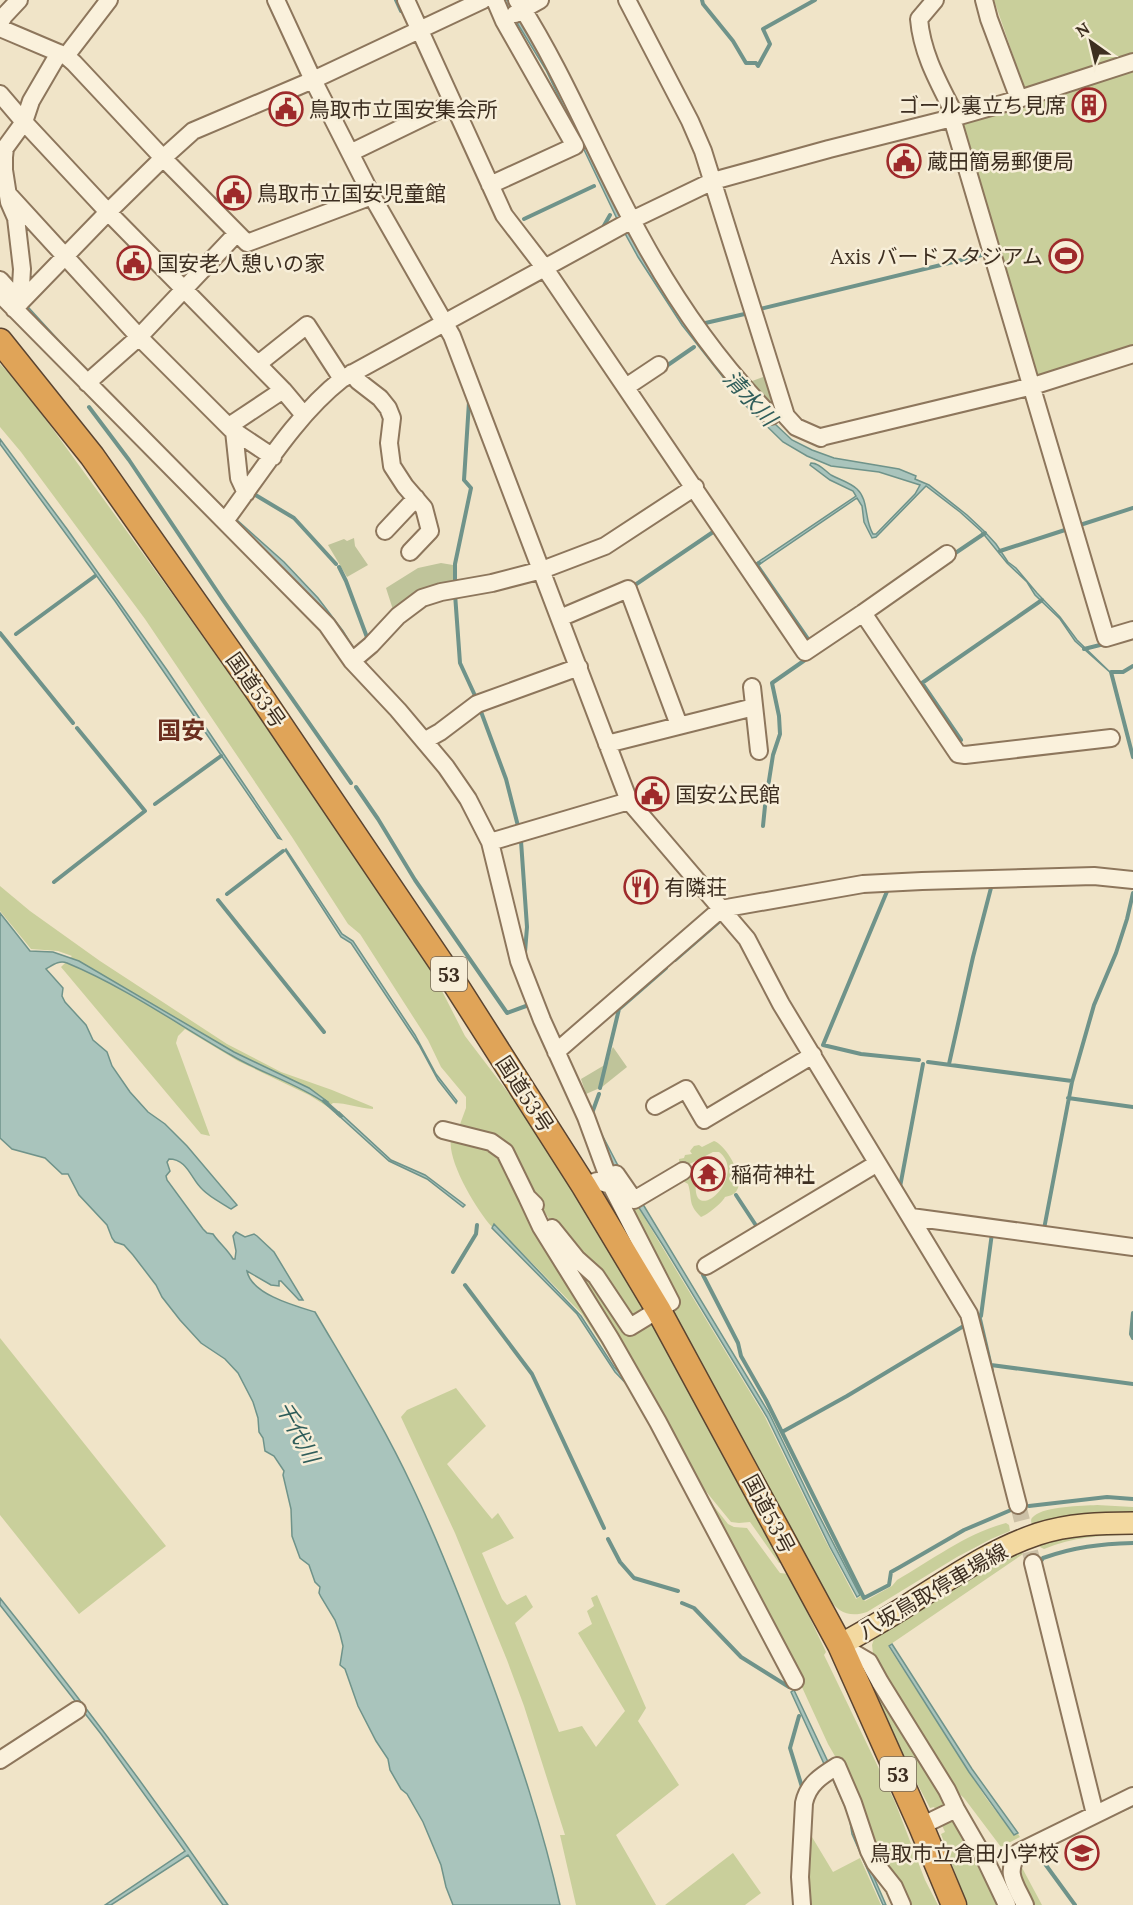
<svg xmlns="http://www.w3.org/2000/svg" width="1133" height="1905" font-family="Lora,'Noto Sans JP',serif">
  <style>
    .green { fill: #c9cf9b }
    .cemetery { fill: #bfc49a }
    .water { fill: #a9c4bc; stroke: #6f938a; stroke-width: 1.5 }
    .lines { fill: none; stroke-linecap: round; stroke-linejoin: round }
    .stream { stroke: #6f938a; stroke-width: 4 }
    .minor-tunnel { stroke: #ccc0a6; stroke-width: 16; stroke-dasharray: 16 8; stroke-linecap: butt }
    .minor-casing { stroke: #8d765c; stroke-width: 20 }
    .major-casing { stroke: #5b4430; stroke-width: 24 }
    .highway-casing { stroke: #5b4430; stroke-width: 27 }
    .minor { stroke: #faf1dc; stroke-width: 16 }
    .major { stroke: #f3d9a0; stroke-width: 21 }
    .highway { stroke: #e0a458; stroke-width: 24 }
    .labels { text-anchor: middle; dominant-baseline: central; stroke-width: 5; stroke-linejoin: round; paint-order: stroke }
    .shield { fill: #f7eed8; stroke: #756857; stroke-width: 1.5 }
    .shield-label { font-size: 20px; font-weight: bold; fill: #3d2e20 }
    .poi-label { font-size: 21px; fill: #3d2e20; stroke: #f7eed8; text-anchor: start }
    .street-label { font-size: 21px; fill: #3d2e20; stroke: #f7eed8 }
    .water-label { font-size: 22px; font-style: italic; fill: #2f5d5a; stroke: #f7eed8 }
    .quarter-label { font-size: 24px; font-weight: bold; fill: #6b2e1e; stroke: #f7eed8 }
  </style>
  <rect width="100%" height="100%" fill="#f0e4c8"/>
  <!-- green -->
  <path class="green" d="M994,0H1133V53L1025,90Z
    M1133,71V349L1034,377L962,123L1025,108Z
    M0,364L15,379L52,428L178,602L263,722L445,988L441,989L465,1036L513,1099L512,1100L519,1103L648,1312L636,1320L550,1220L526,1184L506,1143L462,1130L459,1127L466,1108V1097L441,1067L428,1040L360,934L348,924L292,837L145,619L21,452L0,427Z
    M0,886L30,911L100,961L227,1044L281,1072L332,1090L373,1107V1109C359,1108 347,1103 333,1103L328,1107L309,1095L238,1061L185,1029L178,1036L176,1043L210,1136L201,1134L61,967L72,956L58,951L31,949L0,911Z
    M451,1139L502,1154L636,1388L616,1366L582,1314L494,1224L492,1227C477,1211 447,1161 451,1139Z
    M714,1141C726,1145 745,1177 737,1190C735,1194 730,1196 725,1197C722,1203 707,1215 701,1217C687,1203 693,1200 688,1184L681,1180L686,1172L694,1175C697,1182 694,1192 698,1198C709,1212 744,1171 719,1152H713L680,1169L679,1159L684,1158L685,1155L692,1154L690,1151L694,1146L699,1145L702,1147Z
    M610,1169L635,1202L765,1417L824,1538L856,1599L861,1596L865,1601L892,1586L897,1580C932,1560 967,1533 1006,1523L1009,1525L1010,1531L991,1539L957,1557L867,1612C835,1623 826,1593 813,1570L672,1311L678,1306L636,1226Z
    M536,1210L630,1335L653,1322L679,1366L782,1563H779L750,1522L739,1523L731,1522L686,1467Z
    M0,1338L166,1546L79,1614L0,1515Z
    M456,1388L486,1426L447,1464L492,1519L498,1513L514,1538L482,1553L502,1599L507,1605L526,1595L533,1607L515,1623L559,1732L582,1726L596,1747L625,1711L578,1633L592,1624L587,1611L594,1606L591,1598L597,1595L646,1708L638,1721L679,1785L616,1835L656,1905H576L560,1835H565L524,1706L507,1660L455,1533L401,1417L407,1410Z
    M705,1495L728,1524L734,1527L747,1528L777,1569L780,1573L789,1574L826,1652L824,1655L895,1802L925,1880L938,1905H906L879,1866L847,1777L828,1744L801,1685Z
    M1097,1505L1133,1507V1513C1095,1513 1069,1516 1032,1525C1031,1521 1030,1519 1034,1516C1046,1506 1081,1506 1097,1505Z
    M1133,1531V1535C1103,1535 1072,1537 1044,1549L1040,1547L1036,1539Z
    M1015,1546L1023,1554L888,1646L986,1798L1014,1835L1018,1834L1020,1837L1001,1847L964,1798L947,1783L883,1681L873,1653L872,1645L875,1636Z
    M866,1666L951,1807L939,1815L934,1807L930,1808L910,1770L861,1668Z
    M952,1813L1003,1905H967L941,1834L945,1832L940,1821Z
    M806,1827L833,1872L860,1858L881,1905H805Z
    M733,1853L761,1893L745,1905H665Z
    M1019,1862L1042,1905H1031L1020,1881Z"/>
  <!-- cemetery -->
  <path class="cemetery" d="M768,369L781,411L775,416L744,384L763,377L762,371Z
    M354,538L355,546L368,565L347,577L328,545L344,539L347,541Z
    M441,563L453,565L454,587L395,616L386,588L418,568Z
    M613,1047L627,1067L602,1087L586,1094L581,1079L608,1063L610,1053Z"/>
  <!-- water -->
  <path class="water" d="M503,0H514L626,216L757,407L792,440L812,450L834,458L899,469L916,476L915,479L929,485L967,515L984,531L996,544L1008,562L1016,568L1037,593L1060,617L1077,640L1112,674L1075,641L1060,619L1035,595L1027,582L1007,563L981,531L960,512L926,486L876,537L872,538L864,522L862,506L857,498L757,566L755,564L856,496L853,491L830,480L810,465L811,463C819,463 824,470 831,475C840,480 849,482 857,489C869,500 864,520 873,534H876L915,494L920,485L879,472L831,466L807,456L783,442L745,405L682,325L638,257L618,221L546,70Z
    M29,308L72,355L198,483L227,511L284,562L318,598L343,631L356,652L290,576L25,311Z
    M0,439L67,529L167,670L281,839L278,838L115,601L0,444Z
    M286,849L342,934L353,941L415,1035L436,1074L457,1101L456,1103L438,1080L419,1045L351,943L341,937L285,850Z
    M0,913L30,951L53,952L79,961L234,1052L309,1088L328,1102L325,1103C296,1083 261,1073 231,1055C177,1024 125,987 67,963C59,960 53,965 46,969L63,988L62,996L65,1002L86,1025L93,1040L107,1052L112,1066L130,1092L148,1112L165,1124L187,1146L237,1205L231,1209C222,1203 211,1198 203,1190C191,1180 188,1159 169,1159L167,1162L170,1171L166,1176L167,1180L203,1229L207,1233L213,1234C219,1243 227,1249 233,1259H235L236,1251L233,1236L236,1232L245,1237L254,1234L257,1236L274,1252L303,1300H299L281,1281H279V1286L271,1285L247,1271C251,1294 295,1306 315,1312C349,1370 384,1426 412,1486C442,1549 467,1615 491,1680C518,1754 543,1828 560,1905H453L446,1887L441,1865L423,1822L407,1794L401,1789L390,1770L388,1759L376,1741L358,1706L345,1669L340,1665L343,1646L340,1634L335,1620L321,1597L319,1593L320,1587L315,1582L309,1565L300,1558L292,1536L291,1509L283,1475L284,1471L274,1456L265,1451L263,1438L259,1432L258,1418L253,1402L238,1373L225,1359L201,1343L180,1320L162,1297L156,1285L133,1255L124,1245L115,1242L112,1238L107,1225L79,1195L68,1174H62L45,1158L12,1149L0,1138Z
    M339,1112L391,1160L425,1175L465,1205L463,1207L427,1179L389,1161L337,1114Z
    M599,1129L624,1177L641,1201L769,1413L812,1502L860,1595L857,1597L830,1547L767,1417L664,1247L613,1167Z
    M494,1224L581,1316L614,1367L632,1385L637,1395L615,1372L577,1314L492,1228Z
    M0,1598C80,1698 156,1800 228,1905H223L188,1855L111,1905H105L185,1851L101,1734L0,1605Z
    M892,1644L972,1769L1018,1833L1014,1835L969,1772L889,1646Z
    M794,1690L829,1764L825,1766L791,1692Z
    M835,1775L851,1814L855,1834L886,1905H883L852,1834L849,1816L833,1780Z"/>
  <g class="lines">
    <!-- stream -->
    <path class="stream" d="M396,0L401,11
      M702,0L703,4L733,41L746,63H756L758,66L770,44L763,29L815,0
      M524,219L594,186
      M602,229L610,215
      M760,309L986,254
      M701,324L749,313
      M665,367L694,347
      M89,407L129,460L223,600L351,783
      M252,493L294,518L336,564
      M1080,525L1133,508
      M1000,551L1068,529
      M951,556L985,533
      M759,563L757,565L810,642
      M339,567L346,581L368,640
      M455,585V564L471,488L464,480L469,402
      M632,587L716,530
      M455,594L460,663L477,700
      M0,633L73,723
      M16,634L95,576
      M1084,649L1104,644
      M1133,666L1123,672H1111L1133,757
      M480,709L506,779L519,830
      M961,740L922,683L1042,600
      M356,787L378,819L415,880L505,1010L507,1013L526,1006
      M155,804L221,756
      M763,826L765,806L773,755L780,734L779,716L772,683L805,660L803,656
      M521,841L527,927L525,952
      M54,882L145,811L77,728
      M888,889L823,1045L861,1054L919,1060
      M227,894L283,851
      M218,900L324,1032
      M675,960L721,920
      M928,1062L1072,1081
      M949,1064L973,957L992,884
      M600,1088L619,1009L666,968
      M1068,1098L1133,1107
      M324,1101L341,1116
      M591,1116L599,1094
      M900,1187L923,1064
      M736,1195L757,1227
      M1042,1228L1044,1229L1072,1082L1094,1005L1116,953L1127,919L1133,893
      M453,1272L476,1234L477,1225
      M708,1273L703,1275L738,1343L741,1356L766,1400L864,1598L889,1585L891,1572L900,1567L964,1530L1011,1510
      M465,1285L532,1374L604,1528
      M976,1312L980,1319L992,1371
      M1133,1313L1131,1334L1133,1338
      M978,1317L981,1316L992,1233
      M991,1365L1133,1384
      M782,1432L847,1396L967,1324
      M1029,1506L1107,1497L1133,1499
      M608,1539L620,1562L634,1578L678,1591
      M1041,1566L1040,1563L1043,1558C1074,1547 1100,1544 1133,1543
      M682,1603L694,1608L741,1657L789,1687
      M799,1716L790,1748L802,1787
      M1122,1810L1133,1805
      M1045,1850L1057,1842
      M1040,1857L1075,1905"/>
    <!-- minor-tunnel -->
    <path class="minor-tunnel" d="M1018,1505L1033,1563"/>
    <defs>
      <path id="minor" d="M276,0L313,80L372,196L452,336L629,801L747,939L781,1004L969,1314L1018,1505
        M406,0L504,215L544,267L805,652L863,613L958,754L965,755L1111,738
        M517,0C566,76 598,160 642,239C677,303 720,364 771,416
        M627,0L690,121L703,151L786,416L796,427L821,438
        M935,0L919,19C922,55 940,85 956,117
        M984,0L989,19L1019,99
        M515,14L540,0
        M0,23L4,16L19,0
        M0,28L66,56L109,0
        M59,53L31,101L24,122L108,212L283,390L304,415
        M66,56L74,63L163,158L247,243L372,196
        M0,94L24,122L5,148L4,157V170L9,202L16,218L22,269L20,303
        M952,118L1106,638L1133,630
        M350,153L453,103
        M490,185L575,146L504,21L495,0
        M8,194L139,337L231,429L273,457
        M0,280L18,300
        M0,294L327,625L352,661L398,710L446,767L468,799L490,842L519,961L542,1020L586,1117L611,1185L597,1181L584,1186
        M14,309L108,212L163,158L193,131L313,80L483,0
        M258,364L307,325L342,379
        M352,373L358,381L380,398L388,408L392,418L389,443L392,466L405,486L424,508L430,531L410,552
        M87,383L139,337L237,233
        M626,387L659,365
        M229,426L283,390
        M234,431L239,478L246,493
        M821,437L1033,386L1133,354
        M225,521C261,473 295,416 342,379L632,220L713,181L829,149L956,117L1019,99L1133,62
        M385,531L416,498
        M863,613L947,554
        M560,618L628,589L679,725
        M352,661L371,645L398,616L422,598L441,592L492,583L542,570L605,546L695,487
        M752,687L759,751
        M424,741L440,732L477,704L579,667
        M607,744L754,707
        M490,842L629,801
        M556,1052L721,909L863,884L922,881L1094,876L1133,880
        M655,1106L686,1089L704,1120L813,1055
        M443,1130L491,1142L505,1152L527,1197L535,1205
        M616,1174L634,1200L683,1171
        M527,1197L541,1227L610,1338L658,1422L795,1681
        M911,1217L1133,1247
        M552,1228L577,1259L596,1276L630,1327L671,1302L611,1185
        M706,1266L876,1164
        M1033,1563L1095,1814
        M840,1645L869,1662L880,1682L947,1790L956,1809L986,1861L1007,1905
        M0,1760L77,1710
        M921,1826L956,1809
        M802,1905L800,1877L804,1803C808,1784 821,1776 837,1766L853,1803L869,1851L875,1863L894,1887L902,1905
        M1025,1905C1015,1883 1004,1873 1019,1852L1133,1796"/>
      <path id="major" d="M840,1645C865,1631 890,1617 914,1601C954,1576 993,1549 1038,1534C1069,1524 1101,1523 1133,1523"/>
      <path id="highway" d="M0,341L92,456L258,692L452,979L584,1186L659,1311L840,1645L921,1826L954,1905"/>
    </defs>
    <!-- minor casing -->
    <use href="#minor" class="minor-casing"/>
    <!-- major casing -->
    <use href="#major" class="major-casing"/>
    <!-- highway casing -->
    <use href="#highway" class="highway-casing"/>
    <!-- minor -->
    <use href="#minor" class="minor"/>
    <!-- major -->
    <use href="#major" class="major"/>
    <!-- highway -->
    <use href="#highway" class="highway"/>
  </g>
  <!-- icons -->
  <defs>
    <symbol id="building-ring" viewBox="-11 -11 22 22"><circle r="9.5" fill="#f7eed8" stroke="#9e2a2b" stroke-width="1.5"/><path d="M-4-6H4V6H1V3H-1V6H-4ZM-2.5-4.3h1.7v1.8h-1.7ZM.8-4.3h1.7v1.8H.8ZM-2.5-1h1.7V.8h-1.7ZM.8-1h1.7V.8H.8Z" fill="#9e2a2b"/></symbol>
    <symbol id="civic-ring" viewBox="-11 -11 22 22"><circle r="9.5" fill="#f7eed8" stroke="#9e2a2b" stroke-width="1.5"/><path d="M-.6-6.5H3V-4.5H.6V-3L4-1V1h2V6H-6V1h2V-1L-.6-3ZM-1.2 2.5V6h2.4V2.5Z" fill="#9e2a2b"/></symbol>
    <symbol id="stadium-ring" viewBox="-11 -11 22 22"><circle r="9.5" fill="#f7eed8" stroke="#9e2a2b" stroke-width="1.5"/><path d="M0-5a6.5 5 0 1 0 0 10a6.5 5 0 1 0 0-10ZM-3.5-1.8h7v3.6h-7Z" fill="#9e2a2b"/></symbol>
    <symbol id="restaurant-ring" viewBox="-11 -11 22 22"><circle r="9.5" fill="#f7eed8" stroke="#9e2a2b" stroke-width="1.5"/><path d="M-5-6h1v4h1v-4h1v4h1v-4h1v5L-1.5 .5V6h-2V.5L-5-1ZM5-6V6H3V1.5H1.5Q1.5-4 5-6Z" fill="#9e2a2b"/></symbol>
    <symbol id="temple-ring" viewBox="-11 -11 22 22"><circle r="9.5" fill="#f7eed8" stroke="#9e2a2b" stroke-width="1.5"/><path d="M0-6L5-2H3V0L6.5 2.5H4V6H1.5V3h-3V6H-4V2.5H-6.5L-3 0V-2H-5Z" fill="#9e2a2b"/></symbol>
    <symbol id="school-ring" viewBox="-11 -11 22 22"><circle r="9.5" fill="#f7eed8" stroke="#9e2a2b" stroke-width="1.5"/><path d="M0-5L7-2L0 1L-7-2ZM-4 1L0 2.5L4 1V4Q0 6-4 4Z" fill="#9e2a2b"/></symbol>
  </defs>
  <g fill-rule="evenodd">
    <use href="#building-ring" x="1070" y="86" width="38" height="38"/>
    <use href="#civic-ring" x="267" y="90" width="38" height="38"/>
    <use href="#civic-ring" x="885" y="142" width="38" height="38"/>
    <use href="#civic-ring" x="215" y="174" width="38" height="38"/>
    <use href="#stadium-ring" x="1047" y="237" width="38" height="38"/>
    <use href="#civic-ring" x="115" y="244" width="38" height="38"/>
    <use href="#civic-ring" x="633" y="775" width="38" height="38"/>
    <use href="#restaurant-ring" x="622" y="868" width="38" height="38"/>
    <use href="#temple-ring" x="689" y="1155" width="38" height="38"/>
    <use href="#school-ring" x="1063" y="1834" width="38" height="38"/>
  </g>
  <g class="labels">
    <!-- shield labels -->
    <g class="shield">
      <rect x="431" y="957" width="36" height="34" rx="4.5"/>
      <rect x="880" y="1757" width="36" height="34" rx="4.5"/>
    </g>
    <g class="shield-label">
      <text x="449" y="974">53</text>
      <text x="898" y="1774">53</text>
    </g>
    <!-- poi labels -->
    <g class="poi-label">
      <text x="1066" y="105" text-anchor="end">ゴール裏立ち見席</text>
      <text x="309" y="109">鳥取市立国安集会所</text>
      <text x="927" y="161">蔵田簡易郵便局</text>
      <text x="257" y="193">鳥取市立国安児童館</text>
      <text x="1043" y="256" text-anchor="end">Axis バードスタジアム</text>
      <text x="157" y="263">国安老人憩いの家</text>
      <text x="675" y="794">国安公民館</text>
      <text x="664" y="887">有隣荘</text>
      <text x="731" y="1174">稲荷神社</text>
      <text x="1059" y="1853" text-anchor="end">鳥取市立倉田小学校</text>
    </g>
    <!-- street labels -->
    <g class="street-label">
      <text transform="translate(256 690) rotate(55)">国道53号</text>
      <text transform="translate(525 1094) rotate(57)">国道53号</text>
      <text transform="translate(769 1514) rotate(62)">国道53号</text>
      <text transform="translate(933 1591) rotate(-30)">八坂鳥取停車場線</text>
    </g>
    <!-- water labels -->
    <g class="water-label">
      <text transform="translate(750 398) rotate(47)">清水川</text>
      <text transform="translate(298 1432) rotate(62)">千代川</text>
    </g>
    <!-- quarter labels -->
    <g class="quarter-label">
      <text x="181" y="730">国安</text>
    </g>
  </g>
  <!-- north arrow -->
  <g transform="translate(1091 42) rotate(326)" stroke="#f7eed8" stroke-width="4.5" paint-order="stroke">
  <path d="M0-4.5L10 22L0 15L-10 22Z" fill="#3d2e20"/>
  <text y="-9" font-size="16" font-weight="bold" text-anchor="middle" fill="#3d2e20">N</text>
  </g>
</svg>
